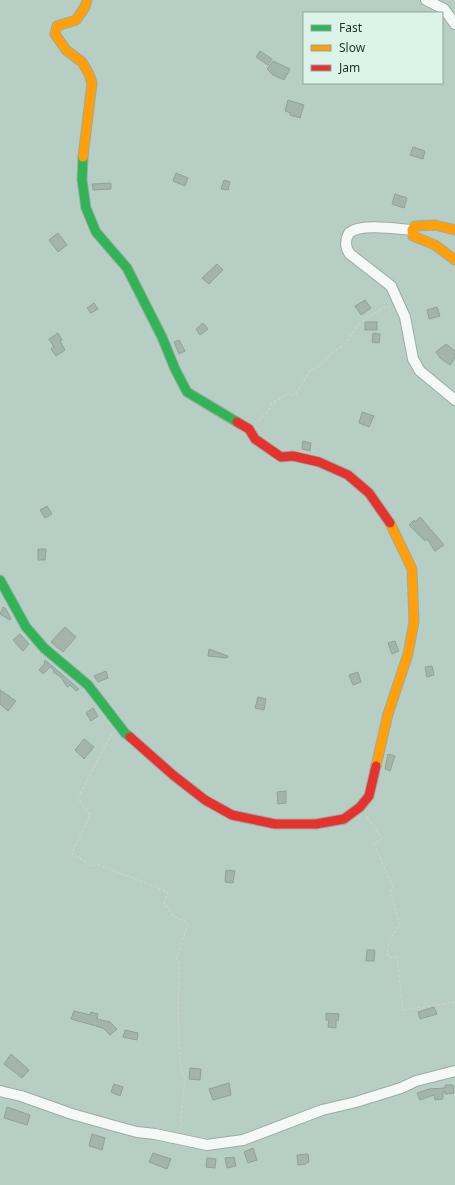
<svg xmlns="http://www.w3.org/2000/svg" width="455" height="1185" viewBox="0 0 455 1185" font-family="'Noto Sans',sans-serif">
<style>
.building{fill:#a3b4aa;stroke:#91a298}
.lines{fill:none;stroke-linecap:round;stroke-linejoin:round}
.street-casing{stroke:#99aca5;stroke-width:12}
.fast-casing{stroke:#99aca5;stroke-width:11}
.slow-casing{stroke:#99aca5;stroke-width:11}
.jam-casing{stroke:#99aca5;stroke-width:11}
.path{stroke:#cad1ce;stroke-width:1.5;stroke-dasharray:3 2;stroke-linecap:butt}
.street{stroke:#f4f8f6;stroke-width:10}
.fast{stroke:#30b455;stroke-width:9}
.slow{stroke:#ff9f0a;stroke-width:9}
.jam{stroke:#e5322d;stroke-width:9}
</style>
<rect width="100%" height="100%" fill="#b6cec4"/>
<g class="building">
<path d="M260 51 272 59 268 65 256 57Z"/>
<path d="M273 61 290 69 284 80 273 75 267 69Z"/>
<path d="M288 100 304 105 300 118 290 115 291 113 285 111Z"/>
<path d="M413 147 425 151 423 159 410 155Z"/>
<path d="M176 173 188 178 185 186 173 181Z"/>
<path d="M224 180 230 182 228 190 221 189Z"/>
<path d="M111 183V189L93 190 92 184Z"/>
<path d="M395 194 407 198 404 208 392 204Z"/>
<path d="M58 233 67 245 58 252 49 240Z"/>
<path d="M217 264 223 270 209 284 202 278Z"/>
<path d="M365 300 371 308 361 315 355 306Z"/>
<path d="M94 303 98 309 91 313 87 308Z"/>
<path d="M437 307 440 316 429 319 427 310Z"/>
<rect x="365" y="322" width="12" height="8"/>
<path d="M203 323 208 329 200 335 196 329Z"/>
<path d="M58 333 62 340 60 341 65 350 56 356 51 349 54 347 49 339Z"/>
<path d="M373 333 380 334 379 343 372 342Z"/>
<path d="M179 340 185 351 179 354 174 342Z"/>
<path d="M446 344 455 351V358L450 365 440 358 436 352Z"/>
<path d="M362 412 374 416 369 427 359 423Z"/>
<path d="M303 441 311 443 310 451 302 449Z"/>
<path d="M47 506 52 514 45 518 40 510Z"/>
<path d="M420 517 444 545 435 551 427 539 425 541 409 525 414 520 415 522Z"/>
<path d="M38 549H46L45 560H38Z"/>
<path d="M3 607 6 609 11 619 10 620 0 614Z"/>
<path d="M65 627 76 637 63 652 51 642Z"/>
<path d="M20 634 29 644 23 651 13 640Z"/>
<path d="M395 641 399 651 392 654 388 643Z"/>
<path d="M209 649 228 656 227 658 208 656Z"/>
<path d="M45 660 79 689 76 691 70 685 67 687 61 677 53 672 54 670 50 667 43 674 39 670 45 663 44 662Z"/>
<path d="M432 666 434 675 427 677 425 667Z"/>
<path d="M106 671 108 678 98 682 94 676Z"/>
<path d="M358 672 361 682 353 685 349 675Z"/>
<path d="M0 690 16 701 8 711 0 704Z"/>
<path d="M258 697 266 699 264 710 255 708Z"/>
<path d="M93 708 98 716 91 721 86 713Z"/>
<path d="M84 739 94 747 84 759 75 750Z"/>
<path d="M388 754 395 756 390 771 385 769Z"/>
<path d="M286 791V803L278 804 277 792Z"/>
<path d="M226 870 235 871 233 883 225 882Z"/>
<path d="M367 950H375L374 961H366Z"/>
<path d="M434 1007 437 1014 420 1019 418 1012Z"/>
<path d="M74 1011 90 1015 91 1012 98 1014 97 1019 110 1022 117 1029 110 1035 103 1028 71 1019Z"/>
<path d="M326 1013 339 1014 338 1021 336 1020V1028L328 1027 329 1020H326Z"/>
<path d="M125 1030 138 1033 137 1040 123 1037Z"/>
<path d="M11 1054 29 1070 22 1078 4 1064Z"/>
<path d="M190 1068 201 1069 200 1080 189 1079Z"/>
<path d="M229 1083 231 1095 213 1100 209 1089Z"/>
<path d="M114 1084 123 1087 120 1096 111 1092Z"/>
<path d="M445 1085H453L454 1093 445 1094V1091L443 1092V1099L435 1100 434 1095 420 1100 417 1093 429 1089 445 1088Z"/>
<path d="M7 1107 30 1115 27 1125 4 1118Z"/>
<path d="M92 1134 105 1138 102 1150 89 1146Z"/>
<path d="M253 1148 257 1160 248 1163 244 1152Z"/>
<path d="M153 1153 171 1159 167 1169 149 1162Z"/>
<path d="M308 1154 309 1162 306 1163V1164L298 1165 297 1155Z"/>
<path d="M234 1157 236 1166 227 1168 225 1158Z"/>
<path d="M207 1158 216 1159 215 1168 206 1167Z"/>
</g>
<g class="lines">
<g class="street-casing">
<g id="street">
<path d="M426 0 444 9 455 24"/>
<path d="M412 230C397 229 361 223 349 233 345 240 345 248 350 254L391 286 405 317 413 359 420 371 455 400"/>
<path d="M0 1091 21 1096 72 1114 111 1125 137 1132 155 1134 207 1145 243 1140 322 1110 356 1102 401 1088 416 1081 455 1071"/>
</g>
</g>
<g class="fast-casing">
<g id="fast">
<path d="M83 157 82 180 86 208 96 232 127 268 162 337 175 369 187 392 237 422"/>
<path d="M0 580 26 627 44 648 88 685 125 733 130 737"/>
</g>
</g>
<g class="slow-casing">
<g id="slow">
<path d="M83 157 92 83 89 74 82 62 66 50 55 34 57 26 76 20 85 7 87 0"/>
<path d="M455 230 435 225 415 226 412 230 413 236 435 245 455 260"/>
<path d="M376 766 388 714 408 654 414 622 412 569 390 523"/>
</g>
</g>
<g class="jam-casing">
<g id="jam">
<path d="M237 422 249 429 255 439 281 457 293 456 319 462 348 475 369 493 390 523"/>
<path d="M130 737 173 775 205 800 232 815 275 824H316L344 819 360 807 369 796 376 766"/>
</g>
</g>
<g class="path">
<path d="M258 421 269 410 271 404 287 394 295 395 310 371 324 362 329 355 344 345 360 323 383 308 390 307"/>
<path d="M110 734 111 735 78 798 90 815 72 853 91 866 99 865 168 892 164 903 173 916 188 923 177 957 179 968 178 1008 180 1064 185 1079 180 1130"/>
<path d="M367 817 382 838 374 844 393 887 390 893 400 924C394 933 385 945 388 957H397L403 1010 455 1002"/>
</g>
<use href="#street" class="street"/>
<use href="#fast" class="fast"/>
<use href="#slow" class="slow"/>
<use href="#jam" class="jam"/>
</g>
<rect x="303" y="12" width="140" height="72" fill="#dcf3ea" stroke="#90a59d"/>
<rect x="311" y="25" width="20" height="6" fill="#30b455" stroke="#90a59d"/>
<text x="339" y="32" font-size="12" fill="#1e3029">Fast</text>
<rect x="311" y="45" width="20" height="6" fill="#ff9f0a" stroke="#90a59d"/>
<text x="339" y="52" font-size="12" fill="#1e3029">Slow</text>
<rect x="311" y="65" width="20" height="6" fill="#e5322d" stroke="#90a59d"/>
<text x="339" y="72" font-size="12" fill="#1e3029">Jam</text>
</svg>
